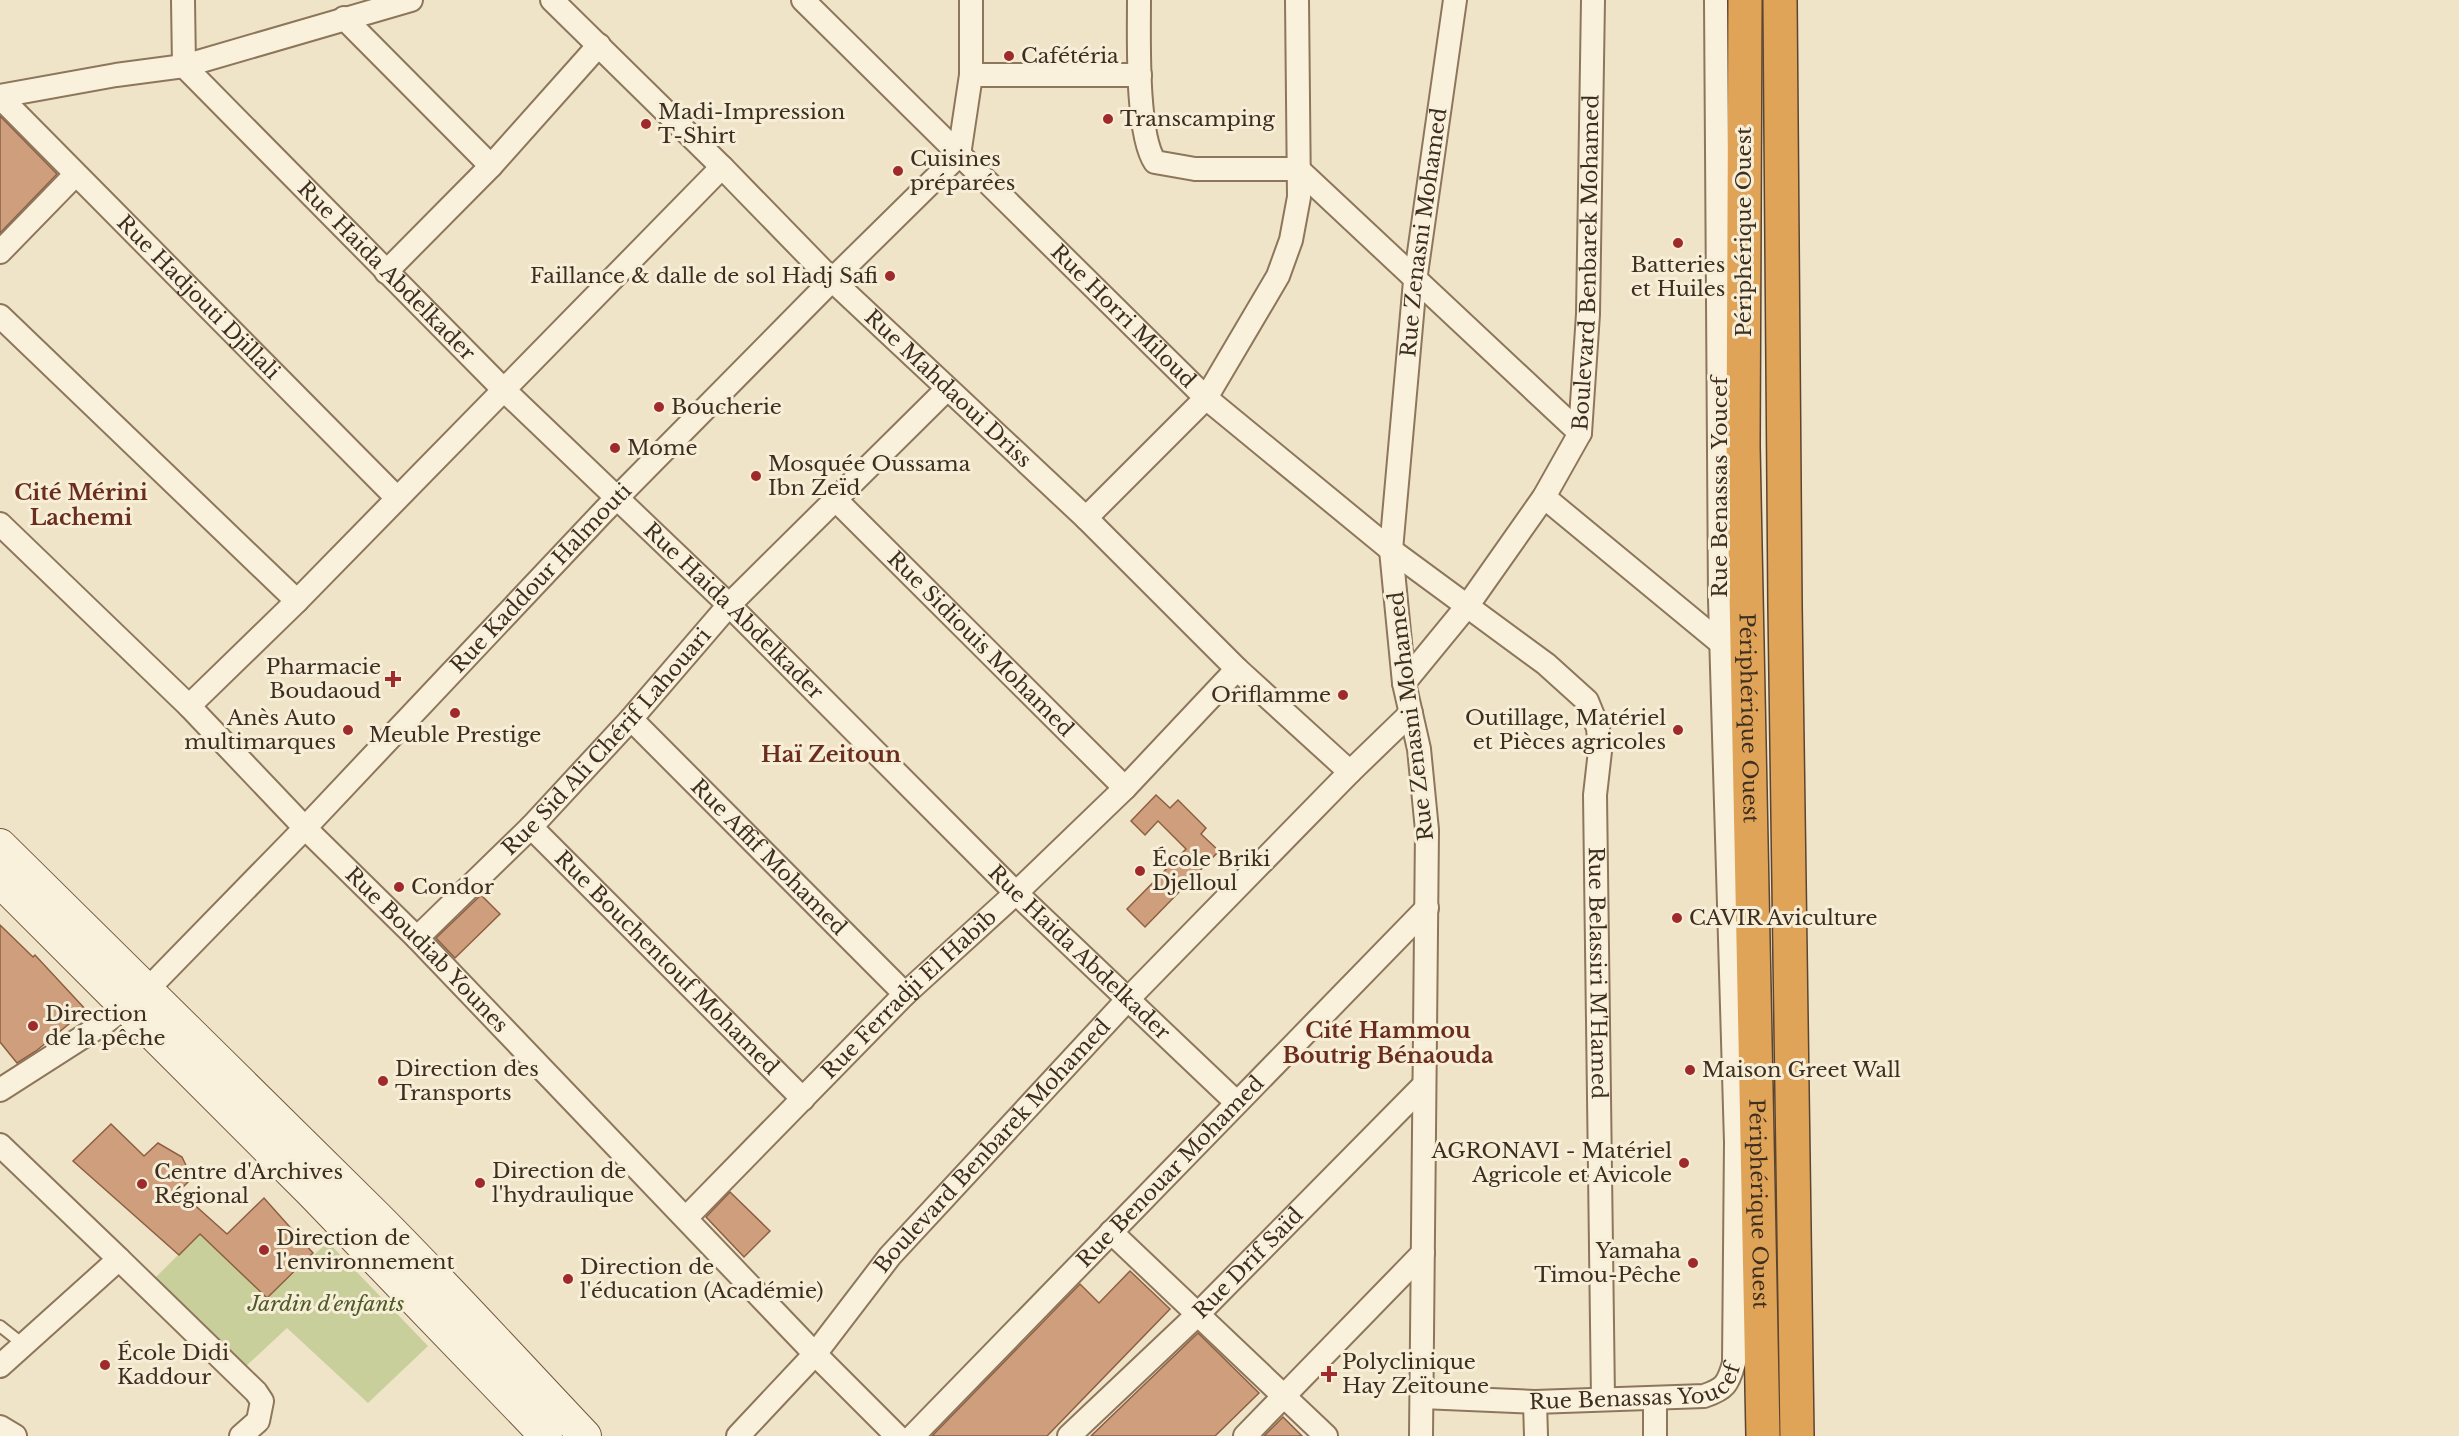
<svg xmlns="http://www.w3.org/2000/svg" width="2459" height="1436" viewBox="0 0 2459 1436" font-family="'Libre Baskerville',serif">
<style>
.green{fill:#c9cf9b}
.building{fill:#cf9f7d;stroke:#8d5f41;stroke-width:1.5}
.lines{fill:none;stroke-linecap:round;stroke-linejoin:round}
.lane-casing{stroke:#8d765c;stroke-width:14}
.street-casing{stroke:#8d765c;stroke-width:26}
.secondary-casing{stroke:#6f573f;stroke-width:34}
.highway-casing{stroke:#5b4430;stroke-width:36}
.lane{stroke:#faf1dc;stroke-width:10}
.street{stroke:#faf1dc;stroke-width:22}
.secondary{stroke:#faf1dc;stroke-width:32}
.highway{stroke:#e0a458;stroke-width:33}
.poi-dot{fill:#9e2a2b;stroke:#f7eed8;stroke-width:2}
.labels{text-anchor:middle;stroke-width:6;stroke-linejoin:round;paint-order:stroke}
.poi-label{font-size:21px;fill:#3d2e20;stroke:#f7eed8;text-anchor:start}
.street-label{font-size:21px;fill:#3d2e20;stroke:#f7eed8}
.park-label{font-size:21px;font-style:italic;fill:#4d5a26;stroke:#f7eed8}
.neighbourhood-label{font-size:22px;font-weight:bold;fill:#6b2e1e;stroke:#f7eed8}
</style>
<rect width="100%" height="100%" fill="#f0e4c8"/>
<path class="green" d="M200 1233 267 1298 328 1242 428 1346 368 1403 287 1328 244 1368 154 1279Z"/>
<g class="building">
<path d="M0 116 57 174 0 233Z"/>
<path d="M1156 795 1170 808 1178 800 1206 828 1201 834 1219 851 1145 927 1127 909 1186 849 1158 821 1145 835 1131 821Z"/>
<path d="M481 895 500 914 455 958 436 938Z"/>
<path d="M0 925 33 957 35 955 86 1010 36 1051 17 1063 0 1042Z"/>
<path d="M111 1124 144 1156 158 1143 182 1157 192 1178 179 1191 227 1234 264 1198 313 1253 267 1298 200 1234 179 1255 73 1161Z"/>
<path d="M730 1192 770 1231 744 1257 706 1217Z"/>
<path d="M1130 1271 1170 1309 1047 1436H932L1080 1284 1099 1303Z"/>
<path d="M1198 1333 1259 1393 1215 1436H1091Z"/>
<path d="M1283 1417 1302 1436H1264Z"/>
</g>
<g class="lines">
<g class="lane-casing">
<path id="lane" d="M0 1326 24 1345"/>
</g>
<g class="street-casing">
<g id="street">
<path id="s1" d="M183 0 184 66 504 390 729 605 1016 893 1236 1102"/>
<path id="s2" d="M552 0 722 167 832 280 1086 518 1237 669 1350 772"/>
<path id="s3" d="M803 0 1206 398 1391 550 1546 664 1587 701 1598 728 1600 751 1595 795 1603 1399"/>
<path d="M1139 0C1139 37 1136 134 1155 162L1195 169H1298L1580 433"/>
<path d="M344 18 491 166"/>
<path d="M971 75H1140"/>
<path d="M0 96 116 75 184 66 411 0"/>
<path id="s4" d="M0 97 396 497"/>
<path d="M0 252 75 175"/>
<path d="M386 272 491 166 599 45"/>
<path d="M0 316 297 601"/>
<path d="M1544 497 1722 644"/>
<path id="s5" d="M836 500 1125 788"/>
<path d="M1086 518 1206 398 1278 276 1291 240 1299 197 1297 0"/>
<path id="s6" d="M0 524 189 706 305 828 417 938 815 1354 897 1436"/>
<path id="s7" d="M1404 683 1468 605 1544 497 1580 433 1588 314 1593 0"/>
<path d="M189 706 297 601 722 167"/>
<path id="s8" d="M631 719 905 994"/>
<path id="s9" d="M531 827 803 1099"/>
<path id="s10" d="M417 938 531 827 631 719 729 605 947 389"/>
<path id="s11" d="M0 1090 103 1024 146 991 305 828 604 511 832 280 959 155 971 75V0"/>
<path d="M0 1145 119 1259 0 1366"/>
<path id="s12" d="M686 1218 905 994 1016 893 1125 788 1237 669"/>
<path d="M1111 1232 1326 1436"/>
<path d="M119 1259 256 1392 262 1401 258 1421 241 1436"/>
<path id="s13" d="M1422 1397 1535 1402 1704 1396C1725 1389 1728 1384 1734 1363L1736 1142 1720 600 1716 0"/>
<path d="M1655 1399V1436"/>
<path d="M1535 1402 1536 1436"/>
<path d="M0 1427 15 1436"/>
<path id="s14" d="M738 1436 815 1354 890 1256 1129 998 1350 772 1411 713"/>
<path id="s15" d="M913 1436 1427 908"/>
<path id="s16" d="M1069 1436 1197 1315 1423 1086"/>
<path d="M1245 1436 1423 1253"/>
<path id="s17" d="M1421 1436 1427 830 1419 749 1404 683 1391 550 1415 281 1455 0"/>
</g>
</g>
<g class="secondary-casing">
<g id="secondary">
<path d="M0 845C124 969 251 1091 375 1215 447 1287 515 1362 585 1436"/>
<path d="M0 881 312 1193 546 1436"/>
</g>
</g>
<g class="highway-casing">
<g id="highway">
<path id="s18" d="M1745 0 1743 446 1763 1436"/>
<path d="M1780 0 1785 605 1797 1436"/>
</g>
</g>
<use href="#lane" class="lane"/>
<use href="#street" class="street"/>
<use href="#secondary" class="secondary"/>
<use href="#highway" class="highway"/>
</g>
<g class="poi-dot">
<circle cx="1009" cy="56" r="6"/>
<circle cx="1108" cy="119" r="6"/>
<circle cx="646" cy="124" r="6"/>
<circle cx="898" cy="171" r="6"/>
<circle cx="1678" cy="243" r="6"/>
<circle cx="890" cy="276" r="6"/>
<circle cx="659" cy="407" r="6"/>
<circle cx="615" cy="448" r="6"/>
<circle cx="756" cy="476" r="6"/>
<path d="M390 670h6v6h6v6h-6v6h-6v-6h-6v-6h6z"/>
<circle cx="1343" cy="695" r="6"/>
<circle cx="455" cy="713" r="6"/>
<circle cx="348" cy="730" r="6"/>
<circle cx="1678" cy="730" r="6"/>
<circle cx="1140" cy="871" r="6"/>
<circle cx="399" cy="887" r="6"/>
<circle cx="1677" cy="918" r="6"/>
<circle cx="33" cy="1026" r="6"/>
<circle cx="1690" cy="1070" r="6"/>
<circle cx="383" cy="1081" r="6"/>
<circle cx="1684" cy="1163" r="6"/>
<circle cx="480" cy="1183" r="6"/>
<circle cx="142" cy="1184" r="6"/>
<circle cx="264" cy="1250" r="6"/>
<circle cx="1693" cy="1263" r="6"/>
<circle cx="568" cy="1279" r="6"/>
<circle cx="105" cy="1365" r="6"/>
<path d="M1326 1365h6v6h6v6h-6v6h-6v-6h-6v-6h6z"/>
</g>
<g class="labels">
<g class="poi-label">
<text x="1021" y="63">Cafétéria</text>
<text x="658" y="119">Madi-Impression<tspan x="658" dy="24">T-Shirt</tspan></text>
<text x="1120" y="126">Transcamping</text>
<text x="910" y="166">Cuisines<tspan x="910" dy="24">préparées</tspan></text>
<text x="1678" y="272" text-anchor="middle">Batteries<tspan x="1678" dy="24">et Huiles</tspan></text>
<text x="878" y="283" text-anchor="end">Faillance &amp; dalle de sol Hadj Safi</text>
<text x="671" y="414">Boucherie</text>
<text x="627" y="455">Mome</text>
<text x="768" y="471">Mosquée Oussama<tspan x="768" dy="24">Ibn Zeïd</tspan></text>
<text x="381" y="674" text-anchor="end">Pharmacie<tspan x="381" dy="24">Boudaoud</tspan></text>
<text x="1331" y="702" text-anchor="end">Oriflamme</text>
<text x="336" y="725" text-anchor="end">Anès Auto<tspan x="336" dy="24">multimarques</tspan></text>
<text x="1666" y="725" text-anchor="end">Outillage, Matériel<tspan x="1666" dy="24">et Pièces agricoles</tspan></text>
<text x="455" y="742" text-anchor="middle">Meuble Prestige</text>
<text x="1152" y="866">École Briki<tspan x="1152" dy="24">Djelloul</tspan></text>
<text x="411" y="894">Condor</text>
<text x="1689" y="925">CAVIR Aviculture</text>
<text x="45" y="1021">Direction<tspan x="45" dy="24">de la pêche</tspan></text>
<text x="395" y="1076">Direction des<tspan x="395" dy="24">Transports</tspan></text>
<text x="1702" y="1077">Maison Greet Wall</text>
<text x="1672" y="1158" text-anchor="end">AGRONAVI - Matériel<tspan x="1672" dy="24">Agricole et Avicole</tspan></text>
<text x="492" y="1178">Direction de<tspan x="492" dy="24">l'hydraulique</tspan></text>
<text x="154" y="1179">Centre d'Archives<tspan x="154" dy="24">Régional</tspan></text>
<text x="276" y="1245">Direction de<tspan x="276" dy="24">l'environnement</tspan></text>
<text x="1681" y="1258" text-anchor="end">Yamaha<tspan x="1681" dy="24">Timou-Pêche</tspan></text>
<text x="580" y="1274">Direction de<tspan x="580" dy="24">l'éducation (Académie)</tspan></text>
<text x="117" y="1360">École Didi<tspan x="117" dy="24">Kaddour</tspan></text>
<text x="1342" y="1369">Polyclinique<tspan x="1342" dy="24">Hay Zeïtoune</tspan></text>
</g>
<g class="street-label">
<text transform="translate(1744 232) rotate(-90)" y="7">Périphérique Ouest</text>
<text dy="7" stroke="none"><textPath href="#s17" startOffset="1208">Rue Zenasni Mohamed</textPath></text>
<text dy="7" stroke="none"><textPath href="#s7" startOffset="477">Boulevard Benbarek Mohamed</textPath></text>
<text dy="7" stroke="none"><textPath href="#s1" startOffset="354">Rue Haida Abdelkader</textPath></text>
<text dy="7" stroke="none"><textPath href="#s4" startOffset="282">Rue Hadjouti Djillali</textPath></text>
<text dy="7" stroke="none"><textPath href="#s3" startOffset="450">Rue Horri Miloud</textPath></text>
<text dy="7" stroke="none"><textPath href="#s2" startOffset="555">Rue Mahdaoui Driss</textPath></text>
<text transform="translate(1720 487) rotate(-90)" y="7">Rue Benassas Youcef</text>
<text dy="7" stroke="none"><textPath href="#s11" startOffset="748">Rue Kaddour Halmouti</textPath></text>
<text dy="7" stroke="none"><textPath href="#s1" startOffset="840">Rue Haida Abdelkader</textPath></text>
<text dy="7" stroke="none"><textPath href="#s5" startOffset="204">Rue Sidiouis Mohamed</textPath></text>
<text transform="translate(1411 716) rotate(-97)" y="7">Rue Zenasni Mohamed</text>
<text dy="7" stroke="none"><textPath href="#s18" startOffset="718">Périphérique Ouest</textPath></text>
<text dy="7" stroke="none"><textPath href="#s10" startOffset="273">Rue Sid Ali Chérif Lahouari</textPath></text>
<text dy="7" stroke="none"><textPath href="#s8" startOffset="195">Rue Affif Mohamed</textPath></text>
<text dy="7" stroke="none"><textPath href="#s6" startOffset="603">Rue Boudiab Younes</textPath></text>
<text dy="7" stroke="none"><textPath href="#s1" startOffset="1326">Rue Haida Abdelkader</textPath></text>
<text dy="7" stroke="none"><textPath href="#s9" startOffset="192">Rue Bouchentouf Mohamed</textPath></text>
<text dy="7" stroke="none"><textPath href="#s3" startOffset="1328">Rue Belassiri M'Hamed</textPath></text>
<text dy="7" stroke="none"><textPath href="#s12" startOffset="316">Rue Ferradji El Habib</textPath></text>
<text dy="7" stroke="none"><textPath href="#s14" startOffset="386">Boulevard Benbarek Mohamed</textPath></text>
<text dy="7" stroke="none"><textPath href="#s15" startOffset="369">Rue Benouar Mohamed</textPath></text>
<text dy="7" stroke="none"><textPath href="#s18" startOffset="1204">Périphérique Ouest</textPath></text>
<text dy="7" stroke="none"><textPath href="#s16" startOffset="249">Rue Drif Saïd</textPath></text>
<text dy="7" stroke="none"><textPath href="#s13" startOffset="218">Rue Benassas Youcef</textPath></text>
</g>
<g class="park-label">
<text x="326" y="1311">Jardin d'enfants</text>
</g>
<g class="neighbourhood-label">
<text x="81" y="500">Cité Mérini<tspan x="81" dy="25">Lachemi</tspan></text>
<text x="831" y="762">Haï Zeitoun</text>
<text x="1388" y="1038">Cité Hammou<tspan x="1388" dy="25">Boutrig Bénaouda</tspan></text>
</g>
</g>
</svg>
